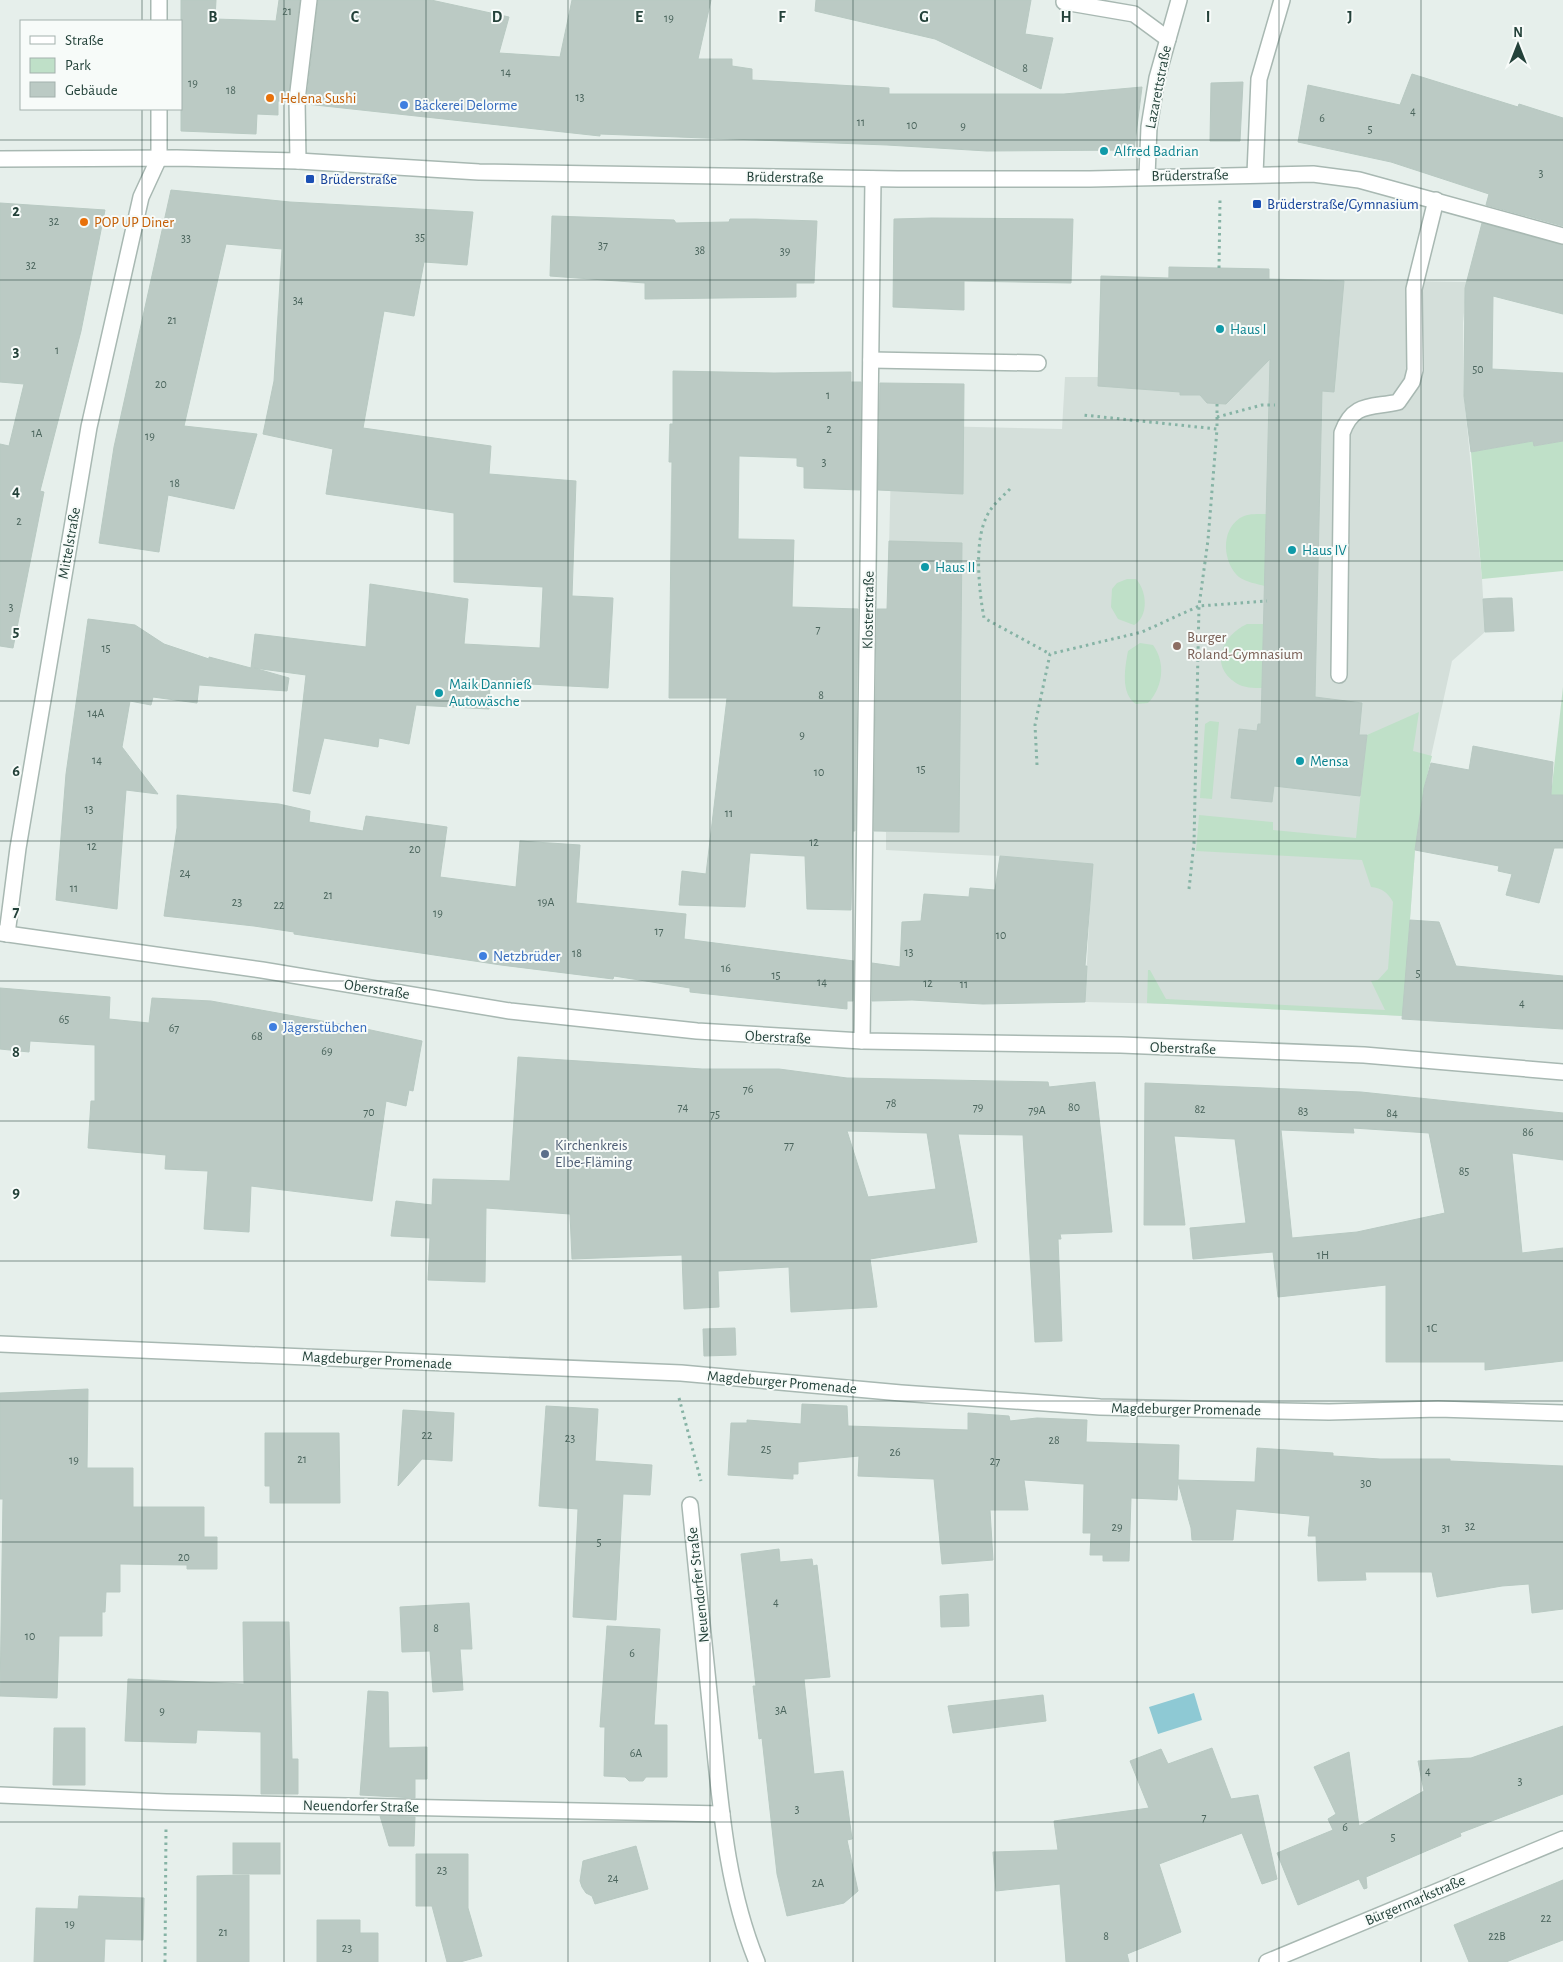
<svg xmlns="http://www.w3.org/2000/svg" width="1563" height="1962" viewBox="0 0 1563 1962" font-family="'Alegreya Sans',sans-serif">
<style>
.built{fill:#d4dfda}
.green{fill:#bfe0c8}
.water{fill:#8ec9d4}
.building{fill:#bbcac4;stroke:#b8c9c2;fill-rule:evenodd}
.lines{fill:none;stroke-linecap:round;stroke-linejoin:round}
.minor-casing{stroke:#a8b8b2;stroke-width:18}
.path{stroke:#86b3a5;stroke-width:3;stroke-dasharray:2.5 4;stroke-linecap:butt}
.minor{stroke:#fff;stroke-width:15}
.grid{fill:none;stroke:#24423a;stroke-width:1;stroke-opacity:0.55}
.food-dot{fill:#e8710a;stroke:#f7fbf9;stroke-width:2}
.shop-dot{fill:#3f7fe0;stroke:#f7fbf9;stroke-width:2}
.culture-dot{fill:#0f9aa8;stroke:#f7fbf9;stroke-width:2}
.transit-dot{fill:#1a4fb4;stroke:#f7fbf9;stroke-width:2}
.education-dot{fill:#8d6e63;stroke:#f7fbf9;stroke-width:2}
.service-dot{fill:#5c6f8a;stroke:#f7fbf9;stroke-width:2}
.labels{text-anchor:middle;stroke-width:4;stroke-linejoin:round;paint-order:stroke}
.number-label{font-size:12px;fill:#4a645c}
.street-label{font-size:15px;fill:#24423a;stroke:#f7fbf9}
.food-label{font-size:15px;fill:#c56008;stroke:#f7fbf9;text-anchor:start}
.shop-label{font-size:15px;fill:#366cbe;stroke:#f7fbf9;text-anchor:start}
.culture-label{font-size:15px;fill:#0d838f;stroke:#f7fbf9;text-anchor:start}
.transit-label{font-size:15px;fill:#164399;stroke:#f7fbf9;text-anchor:start}
.education-label{font-size:15px;fill:#785e54;stroke:#f7fbf9;text-anchor:start}
.service-label{font-size:15px;fill:#4e5e75;stroke:#f7fbf9;text-anchor:start}
.grid-label{font-size:16px;text-anchor:middle;font-weight:bold;fill:#24423a;stroke:#f7fbf9;stroke-width:4;stroke-linejoin:round;paint-order:stroke}
</style>
<rect width="100%" height="100%" fill="#e6efeb"/>
<path class="built" d="M1169 267 1269 269V279L1467 282 1463 323 1464 396 1482 579 1485 632 1452 661 1424 788 1415 850 1403 1016 1218 1005 1085 1002 1092 864 1000 856 886 850V832L882 831 892 425 1062 429 1065 377H1098L1101 276 1168 278Z"/>
<g class="green">
<path d="M1533 441 1535 446 1563 441V571L1482 579 1471 452Z"/>
<path d="M1267 514 1265 586C1257 584 1246 582 1239 577 1223 563 1220 531 1240 518 1247 513 1258 514 1267 514Z"/>
<path d="M1127 579H1136C1147 591 1149 616 1134 625L1118 619 1111 607 1112 589 1117 583Z"/>
<path d="M1247 624H1263V688C1253 688 1244 688 1236 683 1208 665 1223 635 1247 624Z"/>
<path d="M1140 643 1153 645C1166 663 1163 687 1148 703L1136 704C1120 694 1125 667 1128 651Z"/>
<path d="M1563 687V795H1551Z"/>
<path d="M1419 712 1413 751 1432 756 1424 788 1415 850 1403 1016 1147 1003 1148 970H1150L1166 999 1385 1010 1371 981 1378 980 1388 969 1393 902C1388 893 1382 888 1371 887L1362 860 1196 851 1199 815 1273 822V830L1356 838 1367 735Z"/>
<path d="M1210 721 1219 722 1212 799 1200 798 1205 724Z"/>
</g>
<path class="water" d="M1194 1693 1202 1720 1158 1734 1149 1707Z"/>
<g class="building">
<path d="M181 0H216L215 19 276 21 279 0H300L288 102 278 101V115L257 114 256 134 181 131Z"/>
<path d="M318 0H431L509 17 499 53 560 57 572 0H711L698 59H732V66L752 69V80L889 88V94H1064L1142 87 1134 150 987 151 887 145 600 134V136L306 104Z"/>
<path d="M816 0H1031L1025 34 1053 38 1041 89 935 39 815 11Z"/>
<path d="M1412 74 1518 107 1519 104 1563 118V226L1486 205 1489 194 1391 162 1298 142 1308 85 1400 105Z"/>
<path d="M1243 82 1240 141H1210L1211 83Z"/>
<path d="M171 190 290 202 473 212 467 265 424 262 414 316 384 311 363 428 491 446 489 474 576 481 572 596 613 598 608 688 490 682 489 709 416 705 409 744 379 738 378 747 324 738 310 794 293 791 306 675 254 668 289 678 287 691 199 685 197 703 153 697 151 705 130 701 122 747 158 794 126 790 117 909 56 900 66 774 88 619 135 625 164 644 209 659V657L251 668 255 634 366 647 370 584 468 599 464 644 540 648 543 587 454 582V513L326 494 333 449 263 434 274 381 282 249 226 244 184 426 257 434 234 509 168 495 159 552 99 543 114 447Z"/>
<path d="M0 203 105 210 81 331 40 491 44 492 13 648 0 646V444L9 446 24 384 0 382Z"/>
<path d="M552 216 674 220 676 223 729 222 730 219H755L817 221 814 283H796V297L645 299V283L550 276Z"/>
<path d="M932 218 1073 219 1071 283 964 281V310L893 307 894 219Z"/>
<path d="M1482 223 1563 245V314L1493 296 1492 369 1563 373V441L1534 446 1533 441 1471 452 1464 396 1465 288Z"/>
<path d="M1169 267 1269 269V279L1344 281 1334 392 1322 391 1315 697 1362 703 1359 735H1367L1360 796 1274 786 1272 802 1231 798 1239 729 1257 731 1258 724H1261L1270 359 1226 404 1207 403 1200 395H1180V392L1098 386 1101 276 1169 278Z"/>
<path d="M673 371 774 373 851 372V382H861L860 490 804 488V467L797 466V458L739 456 738 539 794 540 792 607 858 609 855 831H853L851 910 807 909 805 856 750 853 745 907 679 905 682 871 706 874 727 698H669L672 462H669L670 424H673Z"/>
<path d="M880 383 964 384 963 494 878 490Z"/>
<path d="M889 541 962 543 959 832 874 831 877 609H887Z"/>
<path d="M1499 598H1512L1514 631 1485 632 1483 599Z"/>
<path d="M1473 746 1553 762 1551 795H1563V848H1554L1539 903 1506 895 1512 874 1498 871 1499 866 1415 850 1424 788 1431 763 1469 770Z"/>
<path d="M177 795 279 804 310 811 309 822 363 831 366 816 447 827 440 877 516 887 520 841 580 845 576 903 686 914 684 939 854 961 853 1001H847V1009L690 992V988L614 976 613 979 501 965 294 934V932L254 926 164 916 177 828Z"/>
<path d="M1000 856 1093 864 1085 966H1087L1085 1002 983 1004 912 1000 872 1001V963L900 967 902 922 921 921 924 894 969 897 970 888 995 890Z"/>
<path d="M1410 920 1439 922 1456 966 1563 976V1029L1402 1019Z"/>
<path d="M0 988 110 997 109 1019 149 1023 152 998 211 1001 366 1029 422 1041 413 1091 409 1090 406 1106 386 1101 372 1201 251 1186 249 1232 204 1229 208 1171 165 1169 166 1155 88 1148 91 1101H95V1045L30 1041 29 1052 0 1049Z"/>
<path d="M518 1057 702 1069H779L847 1078 1048 1082 1049 1087 1095 1082 1112 1232 1060 1234 1061 1239H1058L1062 1341 1035 1342 1023 1135 958 1134 977 1242 870 1259 877 1307 791 1312 789 1267 718 1271 719 1307 684 1309 682 1255 572 1259 570 1214 486 1208 485 1282 428 1280 430 1238 391 1236 396 1201 432 1205 433 1179 510 1181ZM847 1131 927 1133 936 1189 868 1197Z"/>
<path d="M1145 1083 1361 1092 1563 1113V1160L1512 1153 1522 1253 1563 1248V1361L1485 1370V1362H1386V1285L1278 1297 1273 1252 1193 1259 1190 1228 1246 1223 1235 1139 1174 1136 1185 1225H1144ZM1353 1128 1429 1133 1445 1213 1357 1232 1292 1238 1281 1130 1354 1133Z"/>
<path d="M735 1328 736 1355 704 1356 703 1329Z"/>
<path d="M88 1389 87 1468H133V1507H204V1537H217V1569H187V1565L120 1564V1592H106L105 1612H102V1636H59L57 1698 0 1696 3 1499H0V1393Z"/>
<path d="M802 1404 847 1406 848 1426 968 1430V1413L1009 1416 1010 1421 1037 1418 1087 1420 1086 1442 1179 1445 1178 1480 1255 1482 1257 1448 1333 1453V1456L1380 1459H1450V1461L1563 1466V1609L1532 1613 1529 1584 1502 1586 1437 1597 1432 1572H1365L1366 1580 1318 1581 1316 1536H1308L1310 1516 1236 1509 1233 1540H1192L1191 1528 1178 1482 1177 1500 1131 1498 1129 1561H1103V1555H1090L1091 1533H1083L1084 1484 1024 1480 1028 1510H990L993 1560 942 1564 934 1479 858 1476 859 1456 798 1462V1474H793V1479L728 1475 731 1423H747V1420L801 1424Z"/>
<path d="M546 1406 598 1409 595 1461 652 1465 650 1495 623 1494 616 1620 573 1617 578 1509 539 1506Z"/>
<path d="M403 1410 454 1413 452 1461 422 1459 398 1486Z"/>
<path d="M265 1433H339L340 1503H270V1486H265Z"/>
<path d="M779 1549 780 1562 812 1559 813 1566 817 1565 830 1677 804 1679 814 1774 843 1771 852 1839 847 1840 858 1891 844 1903 787 1916 777 1874 762 1738 759 1739 753 1686H756L741 1554Z"/>
<path d="M968 1594 969 1626 941 1627 940 1596Z"/>
<path d="M469 1603 472 1649H460L463 1690 433 1692 430 1651 402 1652 400 1607Z"/>
<path d="M243 1622H289L292 1759H298V1794H261V1732L197 1730 196 1743 125 1741 128 1679 244 1684Z"/>
<path d="M607 1626 660 1629 654 1725H667V1777H646L643 1781H629L625 1777 604 1776 605 1727H600Z"/>
<path d="M368 1691 388 1692 389 1748 427 1747V1779H415V1798L360 1795Z"/>
<path d="M1043 1695 1046 1721 953 1733 948 1706Z"/>
<path d="M1563 1726V1794L1460 1833 1461 1836 1366 1877 1367 1888 1364 1889 1359 1879 1298 1905 1277 1853 1333 1830 1328 1819 1336 1814 1314 1767 1349 1752 1359 1826 1424 1791 1418 1761 1471 1758Z"/>
<path d="M54 1728H85V1785H53Z"/>
<path d="M1212 1748 1231 1799 1258 1795 1277 1879 1262 1884 1242 1833 1159 1864 1181 1932 1127 1954 1129 1962H1066L1060 1884 996 1891 993 1852 1058 1850 1054 1821 1149 1808 1130 1761 1161 1749 1168 1764Z"/>
<path d="M380 1816 415 1817 414 1846H389Z"/>
<rect x="233" y="1843" width="47" height="31"/>
<path d="M636 1846 648 1889 595 1904 592 1896 586 1893 582 1887 580 1881 583 1861Z"/>
<path d="M416 1854H468V1908L482 1956 460 1962H447L432 1906H416Z"/>
<path d="M249 1875V1962H197V1876Z"/>
<path d="M1563 1880V1940L1506 1962H1469L1454 1925Z"/>
<path d="M79 1896 144 1898 143 1940 105 1939 104 1962H34L36 1908 78 1909Z"/>
<path d="M317 1920H360V1933H378V1962H317Z"/>
</g>
<g class="lines">
<g class="minor-casing">
<g id="minor">
<path d="M159 0V21"/>
<path d="M1064 2 1134 14 1168 39"/>
<path d="M0 159 177 158 298 161 479 172 898 179H1090L1313 174 1359 180 1563 236"/>
<path d="M298 161 297 100 309 0"/>
<path d="M1255 174 1259 79 1282 0"/>
<path d="M1147 176 1149 127 1157 78 1179 0"/>
<path d="M871 360 1038 363"/>
<path d="M1339 675 1342 433C1353 402 1371 408 1398 402L1412 382 1415 370 1414 289 1436 200"/>
<path d="M0 933 262 970 510 1011 697 1031 862 1041 1121 1045 1364 1055 1563 1072"/>
<path d="M7 934 18 848 89 427 141 197 159 158V109"/>
<path d="M862 1041 873 179"/>
<path d="M0 1344 681 1373 901 1393 1100 1407 1329 1412 1438 1409 1563 1413"/>
<path d="M690 1505C698 1581 705 1656 713 1732 721 1810 727 1889 757 1962"/>
<path d="M0 1795 166 1802 722 1814"/>
<path d="M1267 1962 1563 1839"/>
</g>
</g>
<g class="path">
<path d="M1219 268 1220 200"/>
<path d="M1217 404V429"/>
<path d="M1217 417 1262 405H1275"/>
<path d="M1010 489C1001 498 991 506 986 518 974 543 979 591 984 618L1050 654"/>
<path d="M1037 765 1035 725 1050 654 1142 632 1199 606 1208 540 1217 429 1083 415"/>
<path d="M1189 889 1194 843 1199 606 1267 601"/>
<path d="M679 1398 701 1481"/>
<path d="M165 1962 166 1828"/>
</g>
<use href="#minor" class="minor"/>
</g>
<path class="grid" d="M142 0V21M284 0V1962M426 0V1962M568 0V1962M710 0V1962M853 0V1962M995 0V1962M1137 0V1962M1279 0V1962M1421 0V1962M142 109V1962M0 140H1563M0 280H1563M0 420H1563M0 561H1563M0 701H1563M0 841H1563M0 981H1563M0 1121H1563M0 1261H1563M0 1401H1563M0 1542H1563M0 1682H1563M0 1822H1563"/>
<g class="food-dot">
<circle cx="270" cy="98" r="5"/>
<circle cx="84" cy="222" r="5"/>
</g>
<g class="shop-dot">
<circle cx="404" cy="105" r="5"/>
<circle cx="483" cy="956" r="5"/>
<circle cx="273" cy="1027" r="5"/>
</g>
<g class="culture-dot">
<circle cx="1104" cy="151" r="5"/>
<circle cx="1220" cy="329" r="5"/>
<circle cx="1292" cy="550" r="5"/>
<circle cx="925" cy="567" r="5"/>
<circle cx="439" cy="693" r="5"/>
<circle cx="1300" cy="761" r="5"/>
</g>
<g class="transit-dot">
<rect x="305" y="174" width="10" height="10" rx="2.5"/>
<rect x="1252" y="199" width="10" height="10" rx="2.5"/>
</g>
<circle class="education-dot" cx="1177" cy="646" r="5"/>
<circle class="service-dot" cx="545" cy="1154" r="5"/>
<g class="labels">
<g class="number-label">
<text x="287" y="15">21</text>
<text x="669" y="22">19</text>
<text x="1025" y="72">8</text>
<text x="506" y="76">14</text>
<text x="193" y="87">19</text>
<text x="231" y="94">18</text>
<text x="580" y="101">13</text>
<text x="1413" y="115">4</text>
<text x="1322" y="122">6</text>
<text x="861" y="126">11</text>
<text x="912" y="129">10</text>
<text x="963" y="130">9</text>
<text x="1370" y="133">5</text>
<text x="1541" y="177">3</text>
<text x="54" y="225">32</text>
<text x="420" y="241">35</text>
<text x="186" y="242">33</text>
<text x="603" y="249">37</text>
<text x="700" y="254">38</text>
<text x="785" y="255">39</text>
<text x="31" y="269">32</text>
<text x="298" y="304">34</text>
<text x="172" y="324">21</text>
<text x="57" y="354">1</text>
<text x="1478" y="373">50</text>
<text x="161" y="388">20</text>
<text x="828" y="399">1</text>
<text x="829" y="433">2</text>
<text x="37" y="437">1A</text>
<text x="150" y="440">19</text>
<text x="824" y="466">3</text>
<text x="175" y="487">18</text>
<text x="19" y="525">2</text>
<text x="11" y="611">3</text>
<text x="818" y="633">7</text>
<text x="106" y="652">15</text>
<text x="821" y="699">8</text>
<text x="96" y="717">14A</text>
<text x="802" y="739">9</text>
<text x="97" y="764">14</text>
<text x="921" y="773">15</text>
<text x="819" y="776">10</text>
<text x="89" y="813">13</text>
<text x="729" y="817">11</text>
<text x="814" y="846">12</text>
<text x="92" y="850">12</text>
<text x="415" y="853">20</text>
<text x="185" y="877">24</text>
<text x="74" y="892">11</text>
<text x="328" y="899">21</text>
<text x="237" y="906">23</text>
<text x="546" y="906">19A</text>
<text x="279" y="909">22</text>
<text x="438" y="917">19</text>
<text x="659" y="935">17</text>
<text x="1001" y="939">10</text>
<text x="909" y="956">13</text>
<text x="577" y="957">18</text>
<text x="726" y="972">16</text>
<text x="1418" y="977">5</text>
<text x="776" y="979">15</text>
<text x="822" y="986">14</text>
<text x="928" y="987">12</text>
<text x="964" y="988">11</text>
<text x="1522" y="1007">4</text>
<text x="64" y="1023">65</text>
<text x="174" y="1032">67</text>
<text x="257" y="1040">68</text>
<text x="327" y="1055">69</text>
<text x="748" y="1093">76</text>
<text x="891" y="1107">78</text>
<text x="683" y="1111">74</text>
<text x="978" y="1111">79</text>
<text x="1074" y="1111">80</text>
<text x="1200" y="1113">82</text>
<text x="1037" y="1114">79A</text>
<text x="1303" y="1115">83</text>
<text x="369" y="1116">70</text>
<text x="1392" y="1117">84</text>
<text x="715" y="1118">75</text>
<text x="1528" y="1136">86</text>
<text x="789" y="1149">77</text>
<text x="1464" y="1175">85</text>
<text x="1323" y="1259">1H</text>
<text x="1432" y="1332">1C</text>
<text x="427" y="1439">22</text>
<text x="570" y="1442">23</text>
<text x="1054" y="1444">28</text>
<text x="766" y="1453">25</text>
<text x="895" y="1456">26</text>
<text x="302" y="1463">21</text>
<text x="74" y="1464">19</text>
<text x="995" y="1465">27</text>
<text x="1366" y="1487">30</text>
<text x="1470" y="1530">32</text>
<text x="1117" y="1531">29</text>
<text x="1446" y="1532">31</text>
<text x="599" y="1546">5</text>
<text x="184" y="1561">20</text>
<text x="776" y="1606">4</text>
<text x="436" y="1632">8</text>
<text x="30" y="1640">10</text>
<text x="632" y="1657">6</text>
<text x="781" y="1714">3A</text>
<text x="162" y="1715">9</text>
<text x="636" y="1757">6A</text>
<text x="1428" y="1775">4</text>
<text x="1520" y="1785">3</text>
<text x="797" y="1813">3</text>
<text x="1204" y="1821">7</text>
<text x="1345" y="1831">6</text>
<text x="1393" y="1841">5</text>
<text x="442" y="1874">23</text>
<text x="613" y="1882">24</text>
<text x="818" y="1887">2A</text>
<text x="1546" y="1922">22</text>
<text x="70" y="1928">19</text>
<text x="223" y="1936">21</text>
<text x="1106" y="1940">8</text>
<text x="1497" y="1940">22B</text>
<text x="347" y="1952">23</text>
</g>
<g class="street-label">
<text transform="translate(1158 87) rotate(-79)" y="5">Lazarettstraße</text>
<text transform="translate(1190 175) rotate(-1)" y="5">Brüderstraße</text>
<text transform="translate(785 177) rotate(1)" y="5">Brüderstraße</text>
<text transform="translate(69 543) rotate(-80)" y="5">Mittelstraße</text>
<text transform="translate(868 610) rotate(-89)" y="5">Klosterstraße</text>
<text transform="translate(377 989) rotate(9)" y="5">Oberstraße</text>
<text transform="translate(778 1037) rotate(3)" y="5">Oberstraße</text>
<text transform="translate(1183 1048) rotate(2)" y="5">Oberstraße</text>
<text transform="translate(377 1360) rotate(3)" y="5">Magdeburger Promenade</text>
<text transform="translate(782 1382) rotate(5)" y="5">Magdeburger Promenade</text>
<text transform="translate(1186 1409) rotate(1)" y="5">Magdeburger Promenade</text>
<text transform="translate(698 1585) rotate(-96)" y="5">Neuendorfer Straße</text>
<text transform="translate(361 1806) rotate(1)" y="5">Neuendorfer Straße</text>
<text transform="translate(1415 1900) rotate(-23)" y="5">Bürgermarkstraße</text>
</g>
<g class="food-label">
<text x="280" y="103">Helena Sushi</text>
<text x="94" y="227">POP UP Diner</text>
</g>
<g class="shop-label">
<text x="414" y="110">Bäckerei Delorme</text>
<text x="493" y="961">Netzbrüder</text>
<text x="283" y="1032">Jägerstübchen</text>
</g>
<g class="culture-label">
<text x="1114" y="156">Alfred Badrian</text>
<text x="1230" y="334">Haus I</text>
<text x="1302" y="555">Haus IV</text>
<text x="935" y="572">Haus II</text>
<text x="449" y="689">Maik Dannieß<tspan x="449" dy="17">Autowäsche</tspan></text>
<text x="1310" y="766">Mensa</text>
</g>
<g class="transit-label">
<text x="320" y="184">Brüderstraße</text>
<text x="1267" y="209">Brüderstraße/Gymnasium</text>
</g>
<g class="education-label">
<text x="1187" y="642">Burger<tspan x="1187" dy="17">Roland-Gymnasium</tspan></text>
</g>
<g class="service-label">
<text x="555" y="1150">Kirchenkreis<tspan x="555" dy="17">Elbe-Fläming</tspan></text>
</g>
</g>
<g class="grid-label">
<text x="213" y="22">B</text>
<text x="355" y="22">C</text>
<text x="497" y="22">D</text>
<text x="639" y="22">E</text>
<text x="782" y="22">F</text>
<text x="924" y="22">G</text>
<text x="1066" y="22">H</text>
<text x="1208" y="22">I</text>
<text x="1350" y="22">J</text>
<text x="16" y="216">2</text>
<text x="16" y="356">3</text>
<text x="16" y="496">4</text>
<text x="16" y="636">5</text>
<text x="16" y="776">6</text>
<text x="16" y="917">7</text>
<text x="16" y="1057">8</text>
<text x="16" y="1197">9</text>
</g>
<rect x="20" y="20" width="162" height="90" fill="#f7fbf9" stroke="#a3b1ad"/>
<rect x="30" y="36" width="25" height="8" fill="#ffffff" stroke="#a3b1ad"/>
<text x="65" y="45" font-size="15" fill="#24423a">Straße</text>
<rect x="30" y="58" width="25" height="15" fill="#bfe0c8" stroke="#a3b1ad"/>
<text x="65" y="70" font-size="15" fill="#24423a">Park</text>
<rect x="30" y="82" width="25" height="15" fill="#bbcac4" stroke="#a3b1ad"/>
<text x="65" y="95" font-size="15" fill="#24423a">Gebäude</text>
<g transform="translate(1518 45)" stroke="#f7fbf9" stroke-width="4" paint-order="stroke">
<path d="M0-4L9 19L0 12L-9 19Z" fill="#24423a"/>
<text y="-8" font-size="14" font-weight="bold" text-anchor="middle" fill="#24423a">N</text>
</g>
</svg>
